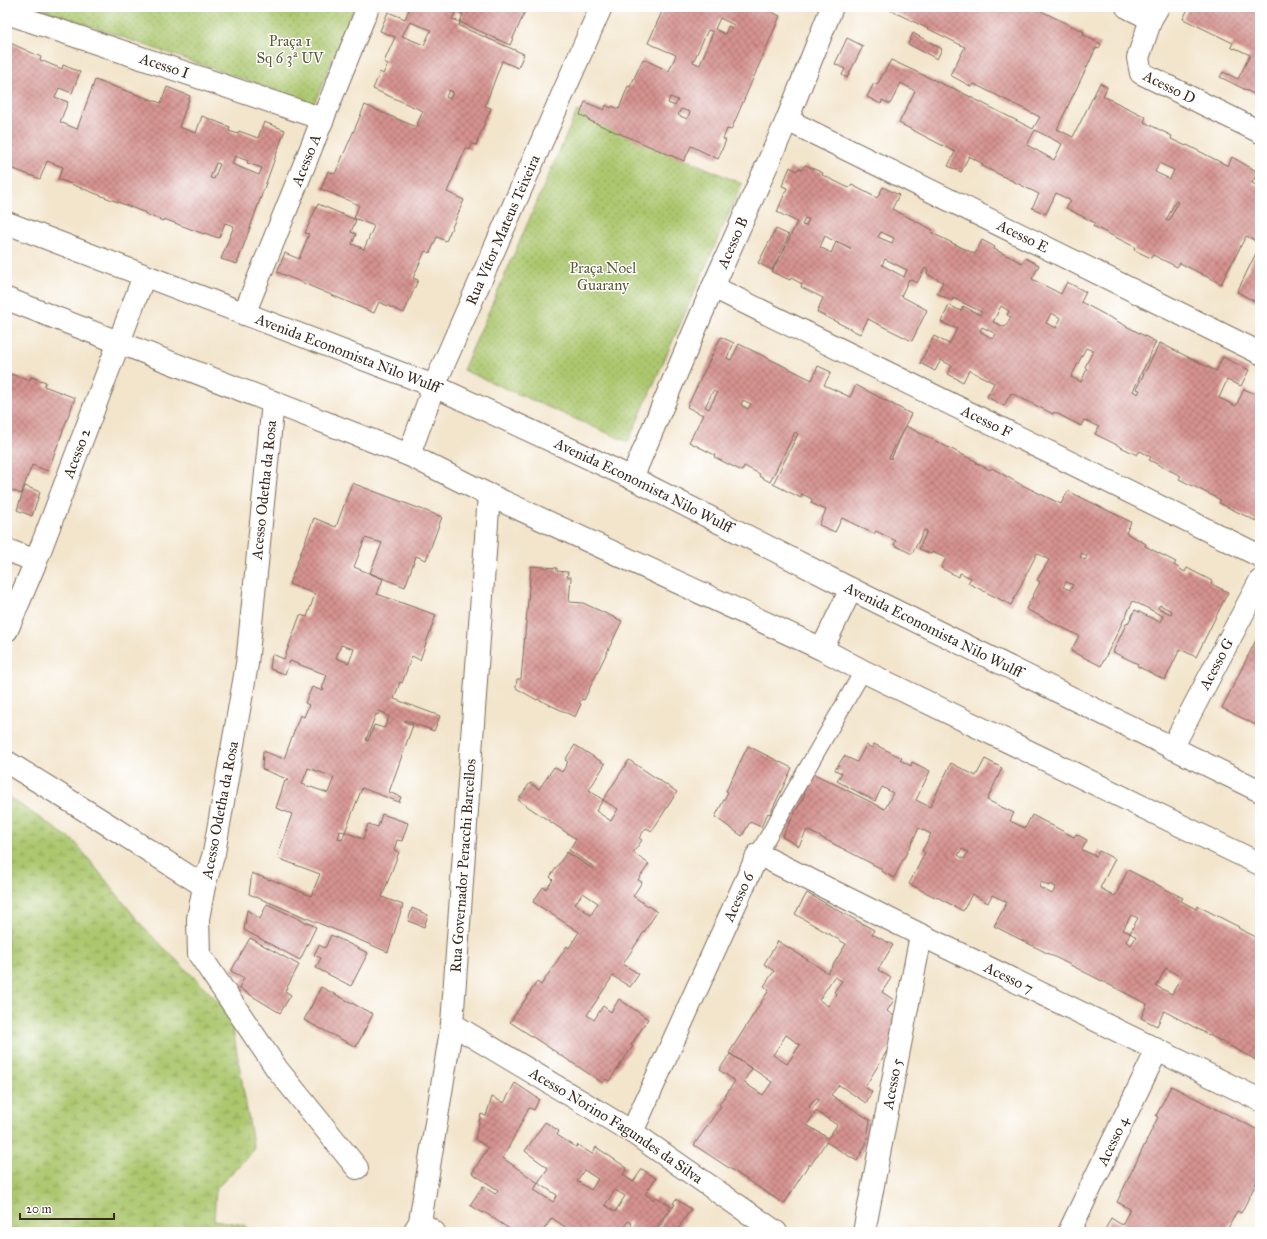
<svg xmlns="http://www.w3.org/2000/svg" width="1267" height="1239" viewBox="0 0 1267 1239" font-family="'IM FELL Great Primer',serif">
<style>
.wetland{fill:url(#wetland-marsh);stroke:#747846}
.park{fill:url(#park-dots);stroke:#747846}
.building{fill:url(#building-cross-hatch);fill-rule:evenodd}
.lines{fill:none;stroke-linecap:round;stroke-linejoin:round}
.service-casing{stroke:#7b6b5b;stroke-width:18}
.minor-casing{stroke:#7b6b5b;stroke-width:24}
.tertiary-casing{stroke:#7b6b5b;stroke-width:24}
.service{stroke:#fff;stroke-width:16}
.minor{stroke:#fff;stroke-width:22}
.tertiary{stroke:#fff;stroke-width:22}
.labels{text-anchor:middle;stroke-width:3;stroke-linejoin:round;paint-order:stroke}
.park-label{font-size:15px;fill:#5d5936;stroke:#fff}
.street-label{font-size:15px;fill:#3b2a1e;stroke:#fff}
</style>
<defs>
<pattern id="wetland-marsh" width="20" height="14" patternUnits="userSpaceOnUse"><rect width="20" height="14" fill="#acc76e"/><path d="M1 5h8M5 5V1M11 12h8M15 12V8" fill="none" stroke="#8da25a"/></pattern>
<pattern id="park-dots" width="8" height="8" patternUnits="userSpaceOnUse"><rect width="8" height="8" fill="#acc76e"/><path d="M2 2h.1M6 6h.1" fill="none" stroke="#8da25a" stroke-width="1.8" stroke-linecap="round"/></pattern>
<pattern id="building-cross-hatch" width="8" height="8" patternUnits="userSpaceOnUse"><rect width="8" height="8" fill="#d59390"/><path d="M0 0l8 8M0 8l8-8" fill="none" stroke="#ae7875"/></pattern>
</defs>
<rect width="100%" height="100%" fill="#fff"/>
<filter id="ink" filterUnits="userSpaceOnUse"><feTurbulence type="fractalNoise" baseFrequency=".025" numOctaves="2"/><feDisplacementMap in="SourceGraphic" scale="8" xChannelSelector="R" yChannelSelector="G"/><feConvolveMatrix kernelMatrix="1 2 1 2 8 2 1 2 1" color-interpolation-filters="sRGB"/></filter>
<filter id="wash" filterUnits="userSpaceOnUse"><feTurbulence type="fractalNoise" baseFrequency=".012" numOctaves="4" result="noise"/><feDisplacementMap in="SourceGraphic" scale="16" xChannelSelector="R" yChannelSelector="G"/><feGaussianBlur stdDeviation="0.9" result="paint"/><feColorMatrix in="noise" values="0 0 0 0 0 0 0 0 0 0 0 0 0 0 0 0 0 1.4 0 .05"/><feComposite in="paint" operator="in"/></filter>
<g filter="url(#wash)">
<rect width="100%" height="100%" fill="#f3e5cc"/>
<path class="wetland" d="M7 796 75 842 144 928 230 1013 254 1150 216 1189 214 1220 244 1225 252 1232H7Z"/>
<g class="park">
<path d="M36 7H355L314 104Z"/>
<path d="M577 111 742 184 628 442 463 370Z"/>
</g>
<g id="blocks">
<g class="building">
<path d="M410 7H527L510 45 460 22 459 26 524 54 518 68 502 61 485 106 491 108 476 145 472 144 470 150 466 148 447 192 464 200 446 241 437 237 430 253 425 251 413 278 418 280 404 313 379 302 374 313 277 272 285 253 299 259 309 234 305 233 318 204 356 220 351 232 356 234 352 244 364 249 374 226 354 218 359 205 321 189 328 171 335 174 365 105 416 127 423 111 373 89 380 72 383 74 388 64 384 62 395 37 380 31 388 12 405 19ZM456 11 463 14 460 22 452 19ZM410 22 431 30 424 45 402 36ZM449 90 453 92 450 99 446 97Z"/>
<path d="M664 7H762L780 16 731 130 727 129 723 139 726 140 718 159 691 146 684 161 588 120V118L580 115 585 102 604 110 606 105 611 108 612 106 619 109 628 86 630 87 643 59 669 71 676 55 648 43ZM720 18 734 25 732 28 728 26 725 34 715 29ZM708 30 713 32 700 65 693 62ZM670 97 678 100 675 106 668 103ZM681 109 690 112 687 119 678 115Z"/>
<path d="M884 7H1033L1084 32 1083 35 1101 44 1099 49 1096 48 1057 129 1073 137 1100 83 1107 87 1103 96 1146 117 1144 122 1172 136 1171 139 1186 146 1187 145 1228 166 1232 157 1258 172 1252 183 1260 187V243L1246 236 1221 284 1180 263 1177 267 1153 255 1151 258 1134 250 1135 247 1093 226 1095 223 1066 208 1071 201 1056 193 1046 214 1032 208 1039 194 982 166 983 164 969 156 961 172 948 166 955 152 899 123 915 91 901 83 890 104 882 100 881 104 867 97 874 83 877 85 891 60 951 88V87L1033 129 1040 117 974 84 972 87 950 75 965 47ZM1035 130 1062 144 1054 160 1027 145ZM1159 163 1174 170 1170 179 1155 172ZM1176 201 1178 202 1169 221 1166 220Z"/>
<path d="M1189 7H1260V97L1220 77 1223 72 1238 79 1250 55 1235 48 1234 49 1231 47 1233 43 1183 19Z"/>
<path d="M913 33 942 49 937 59 908 44Z"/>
<path d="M847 38 863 46 847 78 842 75 845 69 835 64Z"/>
<path d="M8 42 41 57 40 60 62 69 63 65 80 72 72 93 59 88 55 97 68 102 60 122 77 129 95 80 161 103 167 87 190 96 179 127 196 133 202 116 230 127 229 131 238 134 239 131 258 138 264 122 285 130 237 264 221 259 234 226 225 223 219 238 204 233V234L164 219 163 221 145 214 146 213 58 179 63 167 47 161 40 179 11 168 7 180ZM235 156 248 161 247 163 262 168 259 175 232 164ZM216 163 220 164 214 179 210 178Z"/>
<path d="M805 165 823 173 822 175 849 188 852 185 877 198 883 187 899 195 892 209 933 230 932 233 975 254 982 240 995 247 994 249 1022 263 1025 258 1039 265 1032 279 1061 294 1067 282 1086 292 1081 302 1156 342 1133 391 1138 394 1140 390 1136 389 1160 343 1216 371 1223 357 1249 370 1241 386 1227 380 1219 398 1236 406 1244 389 1260 396V523L1219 503 1221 500 1179 479 1181 476 1149 460 1151 457 1140 451 1137 455 1095 434 1099 427 1084 420 1081 426 1054 412 1053 414 1011 393 1004 406 987 397 994 383 969 370 963 382 948 374 952 366 941 360 935 371 920 363 934 336 949 344 957 329 941 322 949 305 961 311 963 306 980 315 982 312 953 298 952 301 937 293 943 282 927 274 928 270 925 268 917 283 909 279 901 296 927 310 912 341 868 319 860 334 817 312 823 298 801 287 802 284 791 278 790 280 772 272 779 258H780L797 222 777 212 787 188 782 186 790 167 797 171 799 168 802 170ZM805 218 809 219 806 226 802 225ZM881 232 894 238 892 243 878 237ZM825 236 836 242V241L851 248 850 249 836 242 831 253 820 247ZM885 259 907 270 904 277 882 265ZM1001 306 1009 311 1007 315 1011 317 1005 327 993 322ZM1051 313 1061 318 1056 328 1046 323ZM982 327 996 334 993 339 980 331ZM1086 348 1093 351 1085 367 1087 369 1081 382 1071 377Z"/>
<path d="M776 229 789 235 772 270 758 263Z"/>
<path d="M1258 249 1260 250V304L1237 292Z"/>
<path d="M721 337 734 343 727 358 731 360 739 344 812 380 818 366 831 372 824 385 850 397 856 385 911 414 889 458 891 459 906 426 977 462 976 463 990 470 992 468 1018 483 1061 504 1068 491 1131 522 1126 533 1146 544 1145 546 1176 562 1174 565 1185 572 1187 568 1212 581 1211 584 1228 592 1196 657 1180 649 1165 680 1137 666 1138 664 1113 652 1127 622 1128 623 1135 610 1160 622 1163 616 1133 601 1101 666 1071 651 1079 636 1026 609 1040 582 1037 580 1049 560 1037 553 1011 605 968 583 971 578 960 573 959 577 941 568 946 558 932 552 931 554 919 549 927 531 924 530 912 554 894 545 896 541 876 531 874 534 842 518 835 532 819 525 826 510 811 503 812 499 802 494 801 498 773 484 798 434 795 432 770 482 759 476 760 474 744 466 742 471 714 457 715 455 689 442 703 415 687 407ZM713 391 717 393 709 409 705 407ZM743 400 751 404 748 409 741 405ZM1082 553 1087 556 1085 560 1080 557ZM1066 582 1073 585 1070 590 1063 587ZM1160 605 1172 611 1171 614 1158 608Z"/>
<path d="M7 373 30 380 31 377 46 382 44 386 75 398 48 471 32 465 21 494 7 488Z"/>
<path d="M352 483 442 517 426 560 416 556 405 587 370 573 382 543 365 538 354 567 383 579 377 594 436 615 420 660 412 656 402 683 400 682 394 699 440 716 434 731 405 720V722L413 725 389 792 401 797 399 802 362 788 345 832 363 839 368 824 378 827 382 814 408 823 402 841 397 840 394 850 399 852 382 897 403 905 388 952 249 894 252 873 270 880V879L311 896 320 874 277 858 292 814 276 808 285 781 289 780 262 769 263 751 284 759 300 715 304 717 309 705 305 703 312 687 323 691 324 689H322L327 675 290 661 285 674 270 669 272 654 284 659 300 615 307 617 315 594 289 584 314 518 336 527ZM341 645 354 649 349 663 336 658ZM379 711 386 714 385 715 389 717 384 728 374 725 368 741 366 740 376 714 378 715ZM308 768 334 777 328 793 302 784ZM340 831 345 832 342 840 338 839Z"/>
<path d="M25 486 40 492 32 516 17 510Z"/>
<path d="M531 566 557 568V571L568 572 567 577H571L569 602 583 603 622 621 584 700 582 699 579 703 581 704 575 717 538 699 537 700 516 688 517 679H521Z"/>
<path d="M1260 632V727L1222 708Z"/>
<path d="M874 744 902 758 900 760 911 766 912 762 930 771 916 800 930 807 951 763 976 776 985 759 1002 768 987 800 1014 813 1010 821 1025 828 1032 815 1074 837 1076 834 1087 840 1082 850 1096 856 1099 851 1115 859 1100 888 1115 896 1128 870 1183 898 1181 901 1196 909 1198 906 1239 927 1238 928 1260 939V1062L1164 1011 1157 1026 1141 1018 1147 1004 994 926 1007 902 992 895 988 903 972 894 963 911 937 897V898L909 884 925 853 922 851 931 834 919 828 894 878 883 872 880 868 807 830 799 846 782 837 805 794 798 790 808 771 885 809 893 793 882 787 875 801 837 781 842 773 835 770 844 756 857 762 866 745 872 748ZM962 849 968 852 964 859 958 855ZM1041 882 1049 886 1050 884 1056 887 1052 894 1039 887ZM1131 915 1138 918 1130 933 1123 930ZM1130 933 1136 937 1131 945 1126 942ZM1166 968 1181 977 1172 994 1156 986Z"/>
<path d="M575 745 605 764 589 790 603 800 629 760 677 792 652 831 646 828 639 838 642 840 633 853 649 864 638 880 642 882 633 896 657 912 623 964 639 974 630 987 613 976 587 1015 594 1020 603 1006 611 1012 619 999 648 1019 631 1045 633 1046 609 1081 606 1079 603 1083 510 1022 537 982 541 985 567 946 569 948 579 932 533 902 543 887 546 889 553 880 550 877 567 852 593 869 594 867 569 850 576 839 518 800 530 783 539 789 554 767 562 772 568 762 565 760ZM603 800 618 809 611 821 596 811ZM583 893 598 903 591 915 575 904Z"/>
<path d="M748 746 792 768 770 814 768 813 761 827 750 822 742 836 715 817 728 792 726 791Z"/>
<path d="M807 893 874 930 872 934 893 945 878 970 891 978 882 992 894 1000 887 1011 897 1018 890 1046 865 1087 872 1092 866 1103 839 1085 831 1095 870 1120 866 1144 857 1161 826 1142 810 1166 809 1164 784 1204 694 1145 721 1106 719 1105 735 1081 719 1070 730 1054 752 1069 743 1082 763 1095 772 1082 729 1053 769 990 764 986 774 971 764 964 778 941 828 973 846 944 795 914ZM834 977 842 981 834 992 836 994 828 1006 819 1000ZM786 1035 800 1045 787 1064 773 1055ZM816 1098 819 1100 812 1109 809 1107ZM816 1111 837 1125 828 1138 807 1125Z"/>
<path d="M267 904 316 927 300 960 244 930 247 910 260 919Z"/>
<path d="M412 908 428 915 424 927 408 921Z"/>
<path d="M331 935 368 953 351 986 316 968 321 958 314 955 319 945 325 948Z"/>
<path d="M250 938 299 965 285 991 291 995 280 1013 239 988 244 978 231 971Z"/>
<path d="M321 987 373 1014 356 1047 304 1020Z"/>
<path d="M515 1083 539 1099 534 1110 529 1108 503 1158 538 1183 534 1190 553 1202 557 1195 538 1183 548 1168 525 1151 545 1122 559 1131 557 1135 576 1147 578 1145 592 1154 596 1147 627 1168 623 1175 633 1182 642 1169 656 1178 645 1194 654 1200 656 1197 671 1206 654 1232H626L632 1224 628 1221 620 1232H562L565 1227 552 1218 542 1232H514L484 1212 483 1213 470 1205 483 1186 495 1194 498 1190 472 1173 488 1148 475 1139 481 1114 486 1116 492 1097 504 1103ZM584 1170 598 1179 591 1190 577 1181ZM615 1190 625 1196 615 1212 605 1205Z"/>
<path d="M1171 1086 1260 1131V1176L1241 1213 1237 1211 1226 1232H1104L1111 1218 1122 1225 1130 1209 1117 1202 1158 1117 1156 1116Z"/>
<path d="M676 1199 691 1209 676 1232H656L675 1204 673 1203Z"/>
</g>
</g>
</g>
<g filter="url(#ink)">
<use href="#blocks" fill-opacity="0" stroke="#7b6b5b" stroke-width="1"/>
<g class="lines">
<g class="service-casing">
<path id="service" d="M758 854 863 671"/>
</g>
<g class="minor-casing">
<g id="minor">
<path d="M1127 7 1151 19"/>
<path id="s1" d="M1158 7 1151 19 1138 58 1141 73 1260 132"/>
<path id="s2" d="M7 13 323 119"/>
<path id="s3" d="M787 120 1260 353"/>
<path id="s4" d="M713 287 1260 556"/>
<path id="s5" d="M244 314 368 7"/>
<path d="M273 402 247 664 214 853 204 886 198 919 199 954 277 1069 357 1168"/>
<path id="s6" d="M409 455 434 386 601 7"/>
<path id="s7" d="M632 478 713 287 787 120 832 7"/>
<path d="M7 550 36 561"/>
<path id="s8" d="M7 630 36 561 144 276"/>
<path id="s9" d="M1172 748 1260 581"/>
<path d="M7 762 104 822 204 886"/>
<path id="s10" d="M452 1024 632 1132 776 1232"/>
<path id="s11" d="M632 1132 758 854 921 935 1260 1100"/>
<path d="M420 1222 434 1232"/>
<path id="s12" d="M864 1232 921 935"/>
<path id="s13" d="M1069 1232 1157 1050"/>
</g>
</g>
<g class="tertiary-casing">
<g id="tertiary">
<path id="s14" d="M7 223 434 386 632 478 851 589 1260 791"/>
<path d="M7 299 409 455 489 495 822 649 863 671 1260 864"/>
<path d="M822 649 851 589"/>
<path id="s15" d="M414 1232 420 1222 452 1024 489 495"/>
</g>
</g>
<use href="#service" class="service"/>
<use href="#minor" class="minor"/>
<use href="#tertiary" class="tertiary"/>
</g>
</g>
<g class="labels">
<g class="park-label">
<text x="290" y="46">Praça 1<tspan x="290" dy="17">Sq 6 3ª UV</tspan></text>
<text x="603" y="273">Praça Noel<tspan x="603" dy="17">Guarany</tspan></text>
</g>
<g class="street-label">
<text dy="5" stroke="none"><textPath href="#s2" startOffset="166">Acesso I</textPath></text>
<text dy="5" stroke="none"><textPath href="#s1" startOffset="102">Acesso D</textPath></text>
<text dy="5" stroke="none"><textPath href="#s5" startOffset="166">Acesso A</textPath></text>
<text dy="5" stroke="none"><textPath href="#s6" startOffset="244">Rua Vítor Mateus Teixeira</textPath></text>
<text dy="5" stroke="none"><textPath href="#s3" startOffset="263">Acesso E</textPath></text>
<text dy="5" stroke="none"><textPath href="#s7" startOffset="256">Acesso B</textPath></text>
<text dy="5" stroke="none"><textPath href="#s14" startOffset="365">Avenida Economista Nilo Wulff</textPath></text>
<text dy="5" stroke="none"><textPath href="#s4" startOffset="305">Acesso F</textPath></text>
<text dy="5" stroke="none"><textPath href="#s8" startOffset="190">Acesso 2</textPath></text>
<text dy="5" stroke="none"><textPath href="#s14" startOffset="689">Avenida Economista Nilo Wulff</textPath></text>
<text transform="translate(264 490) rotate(-84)" y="5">Acesso Odetha da Rosa</text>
<text dy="5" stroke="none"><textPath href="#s14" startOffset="1013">Avenida Economista Nilo Wulff</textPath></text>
<text dy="5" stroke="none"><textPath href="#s9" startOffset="95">Acesso G</textPath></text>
<text transform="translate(220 810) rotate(-79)" y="5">Acesso Odetha da Rosa</text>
<text dy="5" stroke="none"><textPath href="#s15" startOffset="371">Rua Governador Peracchi Barcellos</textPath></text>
<text dy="5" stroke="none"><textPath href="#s11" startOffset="258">Acesso 6</textPath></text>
<text dy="5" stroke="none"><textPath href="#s11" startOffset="585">Acesso 7</textPath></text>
<text dy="5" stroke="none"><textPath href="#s12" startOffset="151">Acesso 5</textPath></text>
<text dy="5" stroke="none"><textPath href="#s10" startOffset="193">Acesso Norino Fagundes da Silva</textPath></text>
<text dy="5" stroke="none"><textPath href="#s13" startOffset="101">Acesso 4</textPath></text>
</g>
</g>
<rect width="1267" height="1239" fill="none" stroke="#fff" stroke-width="24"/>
<path d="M20 1213v6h94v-6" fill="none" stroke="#3b2a1e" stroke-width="2"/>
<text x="26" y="1213" font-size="12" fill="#3b2a1e" stroke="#ffffff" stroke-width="3" paint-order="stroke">20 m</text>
</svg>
